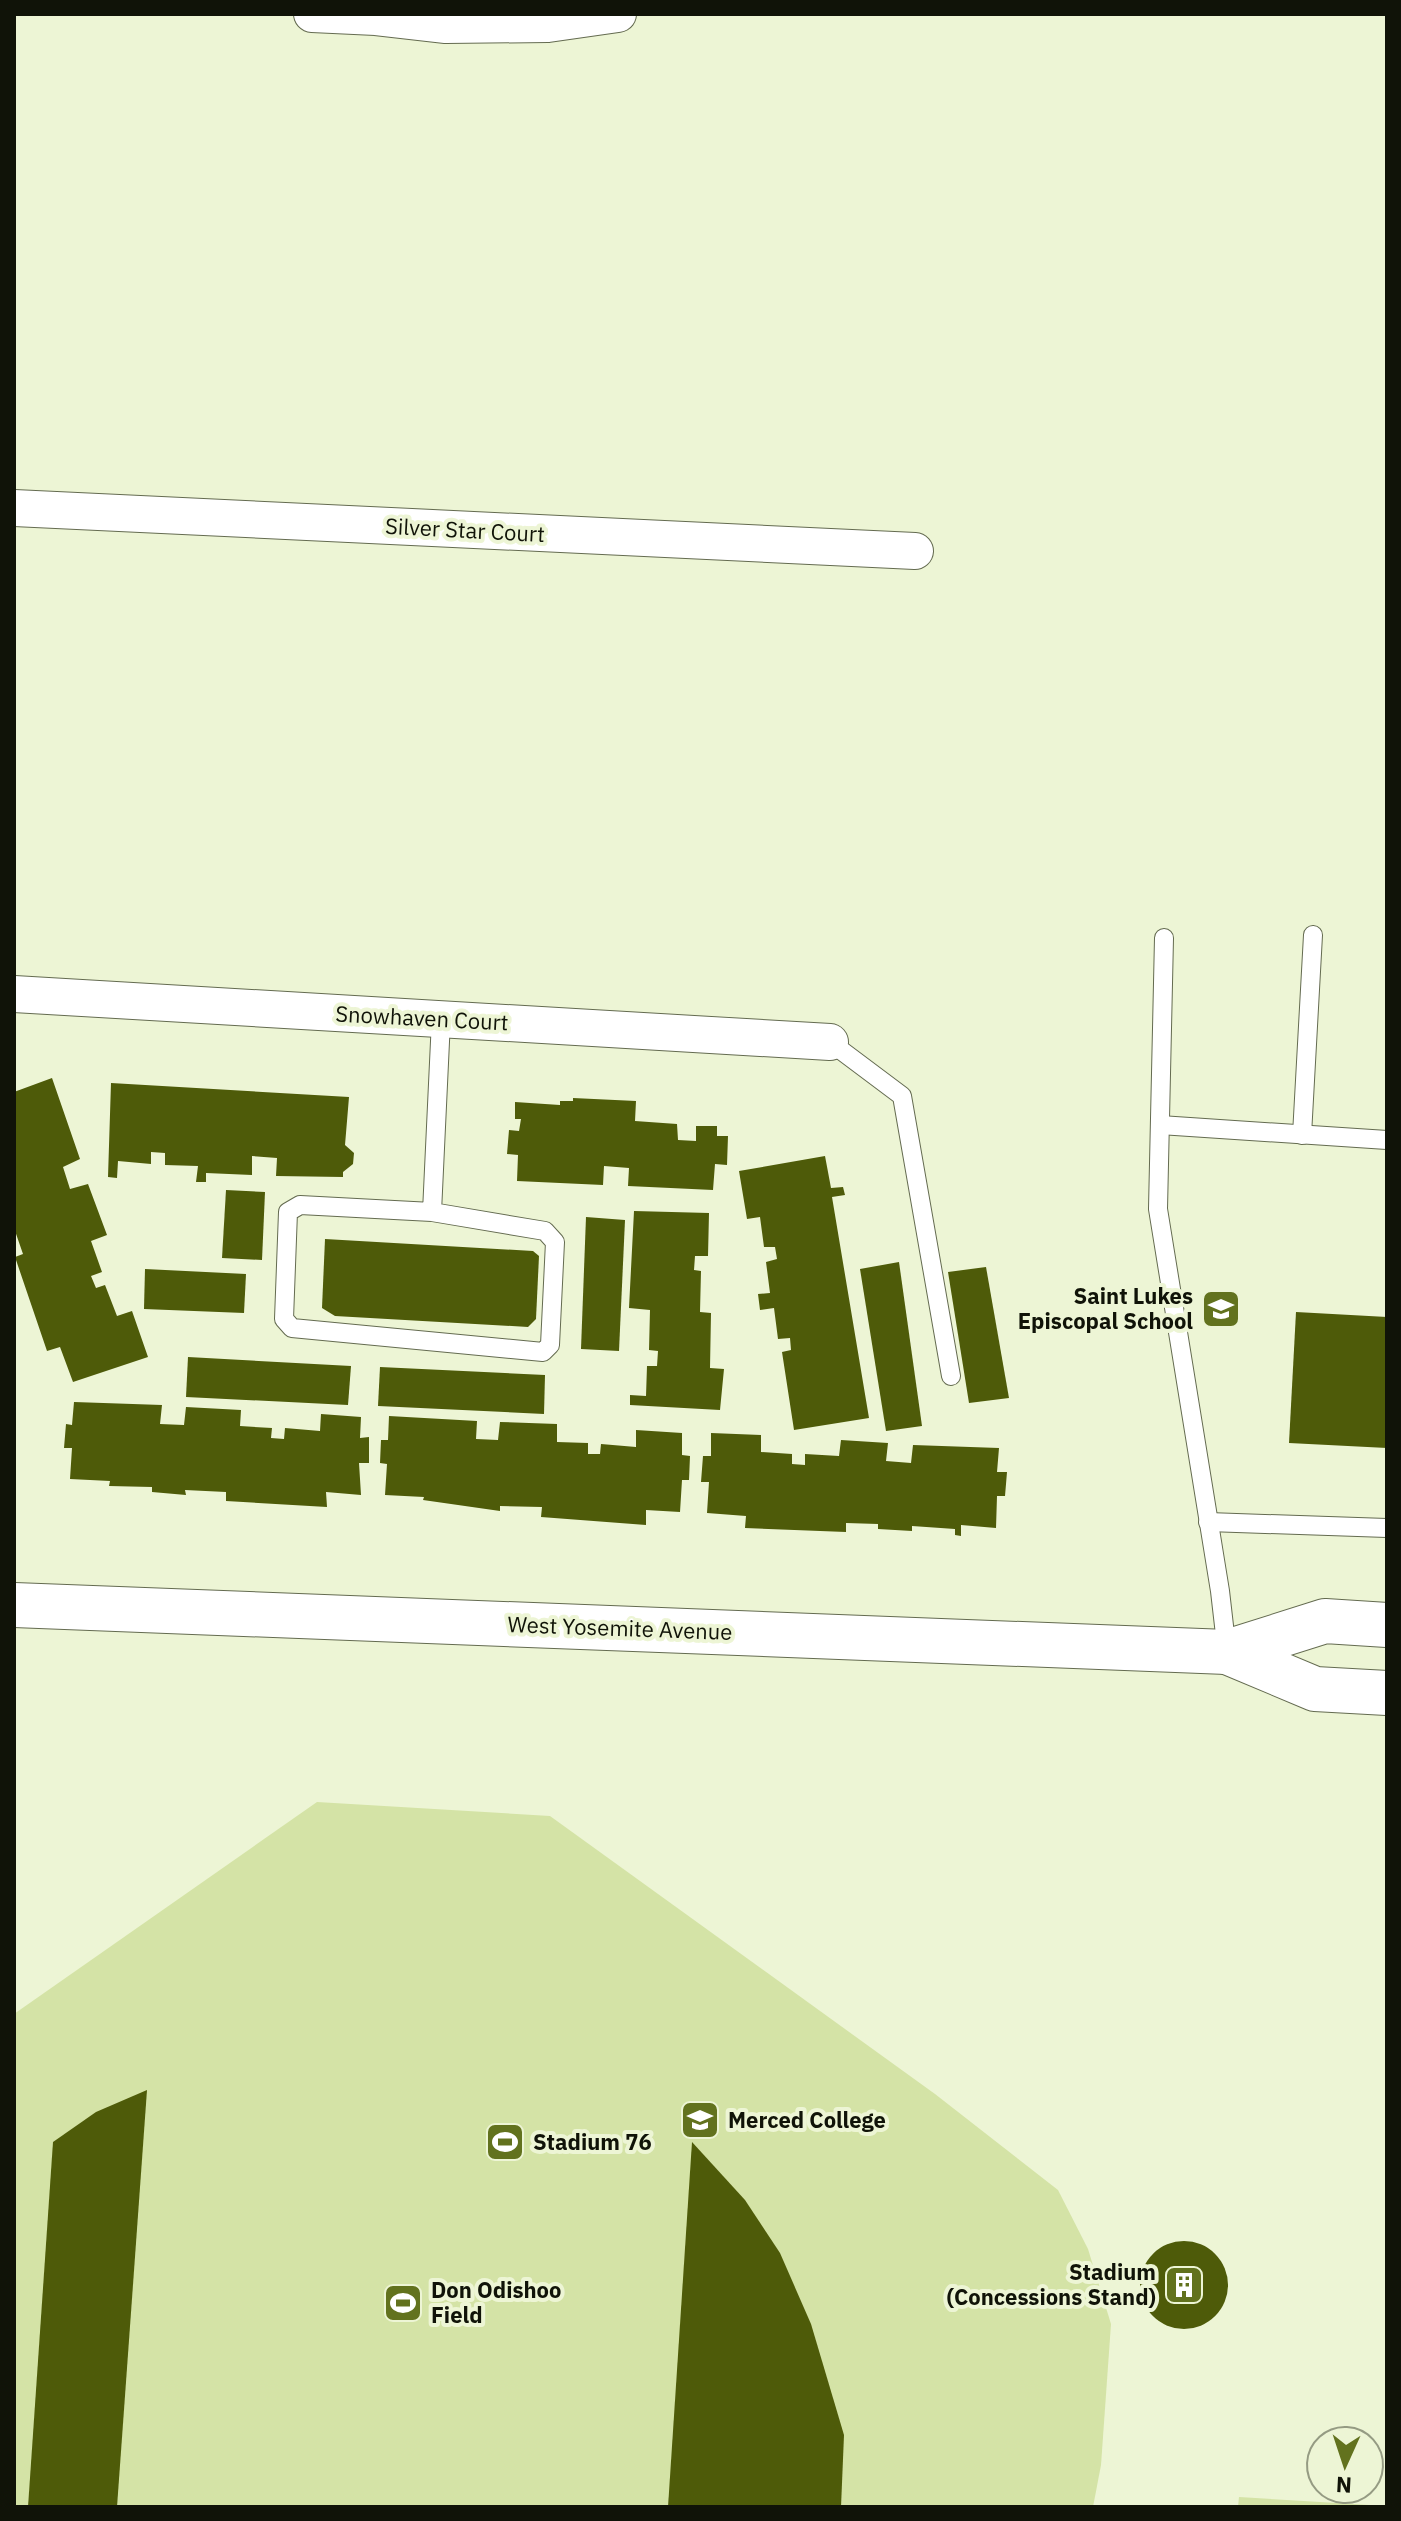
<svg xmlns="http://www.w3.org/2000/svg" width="1401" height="2521" viewBox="0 0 1401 2521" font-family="'IBM Plex Sans',sans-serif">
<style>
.green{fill:#d4e3a6}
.building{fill:#4e5b09}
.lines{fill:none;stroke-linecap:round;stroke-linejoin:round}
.lane-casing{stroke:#646b50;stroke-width:20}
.street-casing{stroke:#646b50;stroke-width:38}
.secondary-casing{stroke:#646b50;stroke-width:46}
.lane{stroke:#fff;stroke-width:18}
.street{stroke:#fff;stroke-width:36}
.secondary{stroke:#fff;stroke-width:44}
.labels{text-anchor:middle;stroke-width:8;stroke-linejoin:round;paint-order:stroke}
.street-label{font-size:22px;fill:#101308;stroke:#edf5d5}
.poi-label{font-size:22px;font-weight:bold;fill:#101308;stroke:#edf5d5;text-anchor:start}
</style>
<rect width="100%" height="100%" fill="#edf5d5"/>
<g class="green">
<path d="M317 1802 550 1816 935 2094 1058 2190 1088 2249 1111 2324 1101 2465 1093 2507H14V2014Z"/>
<path d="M1239 2497 1387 2506V2507H1238Z"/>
</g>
<g class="building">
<path d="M52 1078 80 1159 63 1167 70 1189 88 1184 107 1235 91 1241 102 1272 91 1276 96 1288 105 1285 117 1316 132 1311 148 1357 73 1382 60 1347 47 1351 15 1257 23 1254 14 1228V1092Z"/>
<path d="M111 1083 349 1097 345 1145 354 1153 353 1164 343 1172V1177L276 1176 277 1158 252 1156V1175L206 1173V1182H196L198 1166 165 1165V1153L151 1152V1164L118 1161 117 1178 108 1177Z"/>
<path d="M573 1098 636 1101 635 1121 677 1124 678 1140 696 1141V1126H717V1136H728L727 1165 715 1164 713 1190 628 1186 629 1168 604 1166 603 1185 517 1181 518 1155 507 1154 509 1130 519 1131 521 1119H515V1102L560 1105V1101H573Z"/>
<path d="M825 1156 831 1188 843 1187 845 1195 832 1197 869 1418 794 1430 782 1352 791 1350 790 1338 778 1339 774 1308 760 1310 758 1294 770 1293 766 1262 777 1259 775 1247H764L760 1217 747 1219 739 1171Z"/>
<path d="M226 1190 265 1192 262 1260 222 1258Z"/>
<path d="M634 1211 709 1213 708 1256H695L694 1270 701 1271 700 1312 711 1313 710 1368 724 1369 720 1410 630 1405V1395L646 1396 647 1366H657L658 1351 649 1350 650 1310 629 1308Z"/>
<path d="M586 1217 625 1220 619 1351 581 1349Z"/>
<path d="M325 1239 533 1251 539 1256 536 1319 528 1327 335 1316 322 1308Z"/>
<path d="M899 1262 922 1426 886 1431 860 1269Z"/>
<path d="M986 1267 1009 1398 969 1403 948 1272Z"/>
<path d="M145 1269 246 1274 244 1313 144 1309Z"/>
<path d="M1296 1312 1387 1317V1448L1289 1443Z"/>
<path d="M188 1357 351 1366 348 1405 186 1397Z"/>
<path d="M380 1367 545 1375 544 1414 378 1406Z"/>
<path d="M74 1402 162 1405 160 1424 184 1425 186 1407 241 1410 240 1426 272 1428 271 1438 284 1439 285 1428 320 1431 321 1414 361 1417 360 1438 369 1437V1463H359L361 1495 326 1492 327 1507 226 1501V1492L185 1490 186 1495 152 1492V1487L109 1486 110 1481 70 1479 72 1448H64L66 1424 72 1425Z"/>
<path d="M389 1416 477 1421 476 1439 498 1440 500 1422 557 1424V1442L588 1443V1454H600L601 1444 636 1447V1430L682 1433V1455L690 1456 689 1480H682L680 1512 646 1510V1525L541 1517 542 1507 500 1506V1511L423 1500 424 1497 385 1495 387 1464 380 1463 381 1440H388Z"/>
<path d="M711 1433 761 1435V1452L792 1454V1464L805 1465V1454L839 1456 841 1440 888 1443 886 1461 911 1463 913 1445 999 1448 997 1472H1007L1005 1496H997L996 1528 961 1525V1536L955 1535V1529L912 1526V1531L878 1529V1524L846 1523V1532L745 1528 746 1516 707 1513 709 1482H701L703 1456H711Z"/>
<path d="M147 2090 117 2507H28L53 2142 96 2112Z"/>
<path d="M692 2142 745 2200 780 2253 811 2324 844 2435 841 2507H668Z"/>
<circle cx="1184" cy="2285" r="44"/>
</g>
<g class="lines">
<g class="lane-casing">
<g id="lane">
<path d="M1164 938 1158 1209 1220 1591 1227 1652"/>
<path d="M830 1042 902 1096 951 1376"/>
<path d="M1160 1125 1387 1140"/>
<path d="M1302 1135 1313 935"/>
<path d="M432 1212 545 1231 555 1242 550 1345 543 1352 292 1328 284 1319 288 1212 300 1205 432 1212 441 1020"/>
<path d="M1208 1522 1387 1528"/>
</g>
</g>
<g class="street-casing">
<g id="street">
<path d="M312 14 376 17 446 25 548 24 618 14"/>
<path d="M14 508 915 551"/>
<path d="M14 994 830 1042"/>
</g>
</g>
<g class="secondary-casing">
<g id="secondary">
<path d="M14 1605 1227 1652 1325 1621 1387 1625"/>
<path d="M1227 1652 1315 1689 1387 1693"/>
</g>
</g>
<use href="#lane" class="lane"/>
<use href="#street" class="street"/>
<use href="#secondary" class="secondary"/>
</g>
<defs>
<g id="school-square" transform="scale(2)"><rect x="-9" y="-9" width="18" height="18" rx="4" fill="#62721e" stroke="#edf5d5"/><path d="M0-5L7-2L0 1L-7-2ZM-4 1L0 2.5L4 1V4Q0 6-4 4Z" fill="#fff"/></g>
<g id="university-square" transform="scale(2)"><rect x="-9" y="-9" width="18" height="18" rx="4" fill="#62721e" stroke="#edf5d5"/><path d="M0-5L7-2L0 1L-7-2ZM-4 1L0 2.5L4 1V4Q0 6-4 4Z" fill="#fff"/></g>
<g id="stadium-square" transform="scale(2)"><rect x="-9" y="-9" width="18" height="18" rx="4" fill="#62721e" stroke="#edf5d5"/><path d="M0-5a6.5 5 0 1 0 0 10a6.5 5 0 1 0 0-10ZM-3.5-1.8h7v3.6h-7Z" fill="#fff"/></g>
<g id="building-square" transform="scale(2)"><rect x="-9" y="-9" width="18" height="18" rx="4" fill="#62721e" stroke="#edf5d5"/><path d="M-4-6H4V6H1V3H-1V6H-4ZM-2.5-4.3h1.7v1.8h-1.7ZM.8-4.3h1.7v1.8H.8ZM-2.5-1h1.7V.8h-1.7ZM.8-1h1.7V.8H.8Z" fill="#fff"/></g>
</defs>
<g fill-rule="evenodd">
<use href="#school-square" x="1221" y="1309"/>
<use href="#university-square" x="700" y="2120"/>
<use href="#stadium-square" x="505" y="2142"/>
<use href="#building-square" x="1184" y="2285"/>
<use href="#stadium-square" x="403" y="2303"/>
</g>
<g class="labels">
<g class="street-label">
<text transform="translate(465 530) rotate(3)" y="8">Silver Star Court</text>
<text transform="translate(422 1018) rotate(3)" y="8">Snowhaven Court</text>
<text transform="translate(620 1628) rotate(2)" y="8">West Yosemite Avenue</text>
</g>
<g class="poi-label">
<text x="1193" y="1304" text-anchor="end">Saint Lukes<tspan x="1193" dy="25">Episcopal School</tspan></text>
<text x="728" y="2128">Merced College</text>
<text x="533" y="2150">Stadium 76</text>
<text x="1156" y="2280" text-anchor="end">Stadium<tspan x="1156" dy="25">(Concessions Stand)</tspan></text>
<text x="431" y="2298">Don Odishoo<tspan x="431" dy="25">Field</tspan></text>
</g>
</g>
<rect width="1401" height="2521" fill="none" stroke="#101308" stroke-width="32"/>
<g transform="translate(1345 2465) rotate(183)"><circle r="38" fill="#edf5d5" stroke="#959b83" stroke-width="2"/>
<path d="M0-6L14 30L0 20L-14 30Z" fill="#62721e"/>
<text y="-12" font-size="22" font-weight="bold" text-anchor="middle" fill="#101308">N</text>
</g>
</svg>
